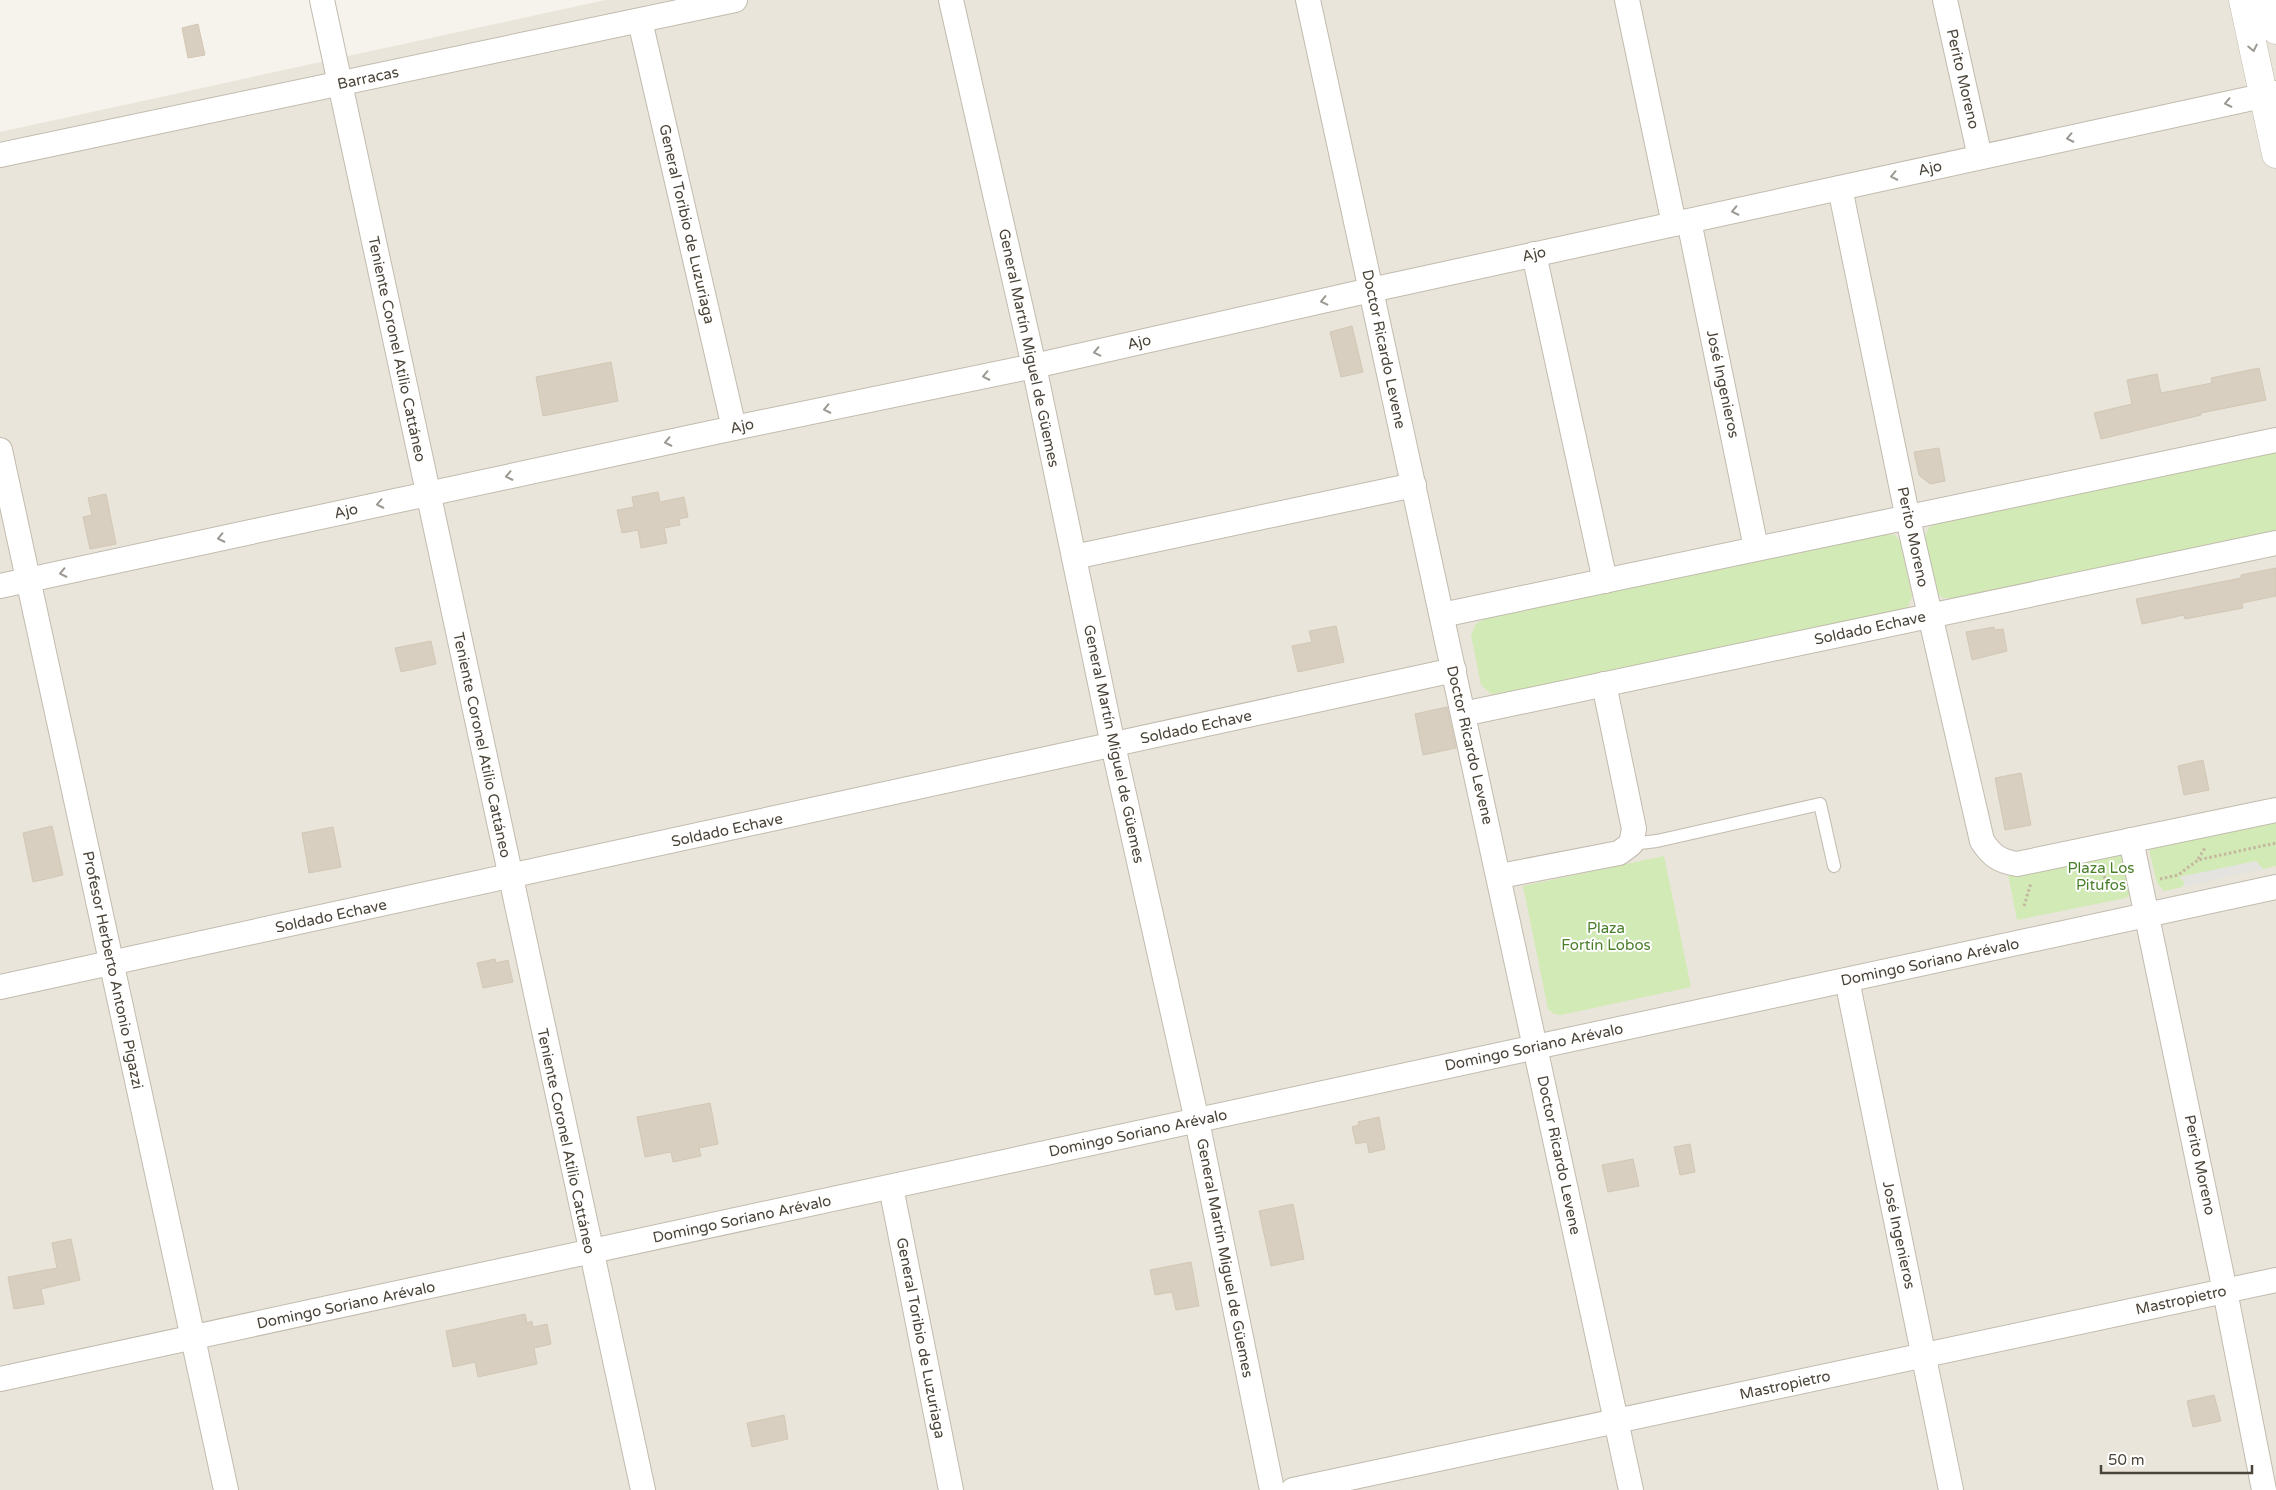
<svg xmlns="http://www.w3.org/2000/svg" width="2276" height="1490" viewBox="0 0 2276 1490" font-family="'Varela Round',sans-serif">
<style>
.residential{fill:#eae5da}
.green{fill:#d2eab5}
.parking{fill:#e5e3e0}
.building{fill:#d8cfc1;stroke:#d3c7b4}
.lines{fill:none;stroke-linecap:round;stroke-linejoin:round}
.service-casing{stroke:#c2bbae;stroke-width:14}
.minor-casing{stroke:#c2bbae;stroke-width:26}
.tertiary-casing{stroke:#c2bbae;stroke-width:29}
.path{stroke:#c4b79f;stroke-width:3;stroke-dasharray:2.5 2.5;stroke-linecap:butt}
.service{stroke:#fff;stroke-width:12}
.minor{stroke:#fff;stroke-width:24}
.tertiary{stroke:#fff;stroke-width:28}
.oneway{stroke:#9c9892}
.labels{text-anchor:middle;stroke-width:4;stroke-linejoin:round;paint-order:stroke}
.street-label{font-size:15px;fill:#4b4439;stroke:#fff}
.park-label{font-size:15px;fill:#4a7f2a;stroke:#fff}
</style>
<rect width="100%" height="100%" fill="#f6f3ec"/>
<path class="residential" d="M605 0H2276V1490H0V132Z"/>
<g class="green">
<path d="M2276 450V532L1956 598H1943L1933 590 1923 540 1929 528 1939 521Z"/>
<path d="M1883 534 1895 535 1900 541 1912 596 1908 607 1899 612 1504 693 1491 694 1481 685 1471 635 1476 624 1487 617Z"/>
<path d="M2276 819V866L2164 891 2157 883 2149 850 2154 842Z"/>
<path d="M2127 853 2134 890 2126 898 2017 920 2007 869Z"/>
<path d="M1664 856 1691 987 1561 1015 1554 1014 1548 1009 1523 886Z"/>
</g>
<path class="parking" d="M2256 861 2263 869 2183 887 2184 882 2179 877Z"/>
<g class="building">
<path d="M198 24 205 55 188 58 182 28Z"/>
<path d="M1352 326 1363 372 1341 377 1330 332Z"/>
<path d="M611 362 618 401 543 416 536 377Z"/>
<path d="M2259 368 2266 400 2201 413V415L2101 439 2094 413 2132 404 2127 380 2157 374 2161 393 2212 383 2211 378Z"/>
<path d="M1939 448 1945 481 1930 484 1919 475 1914 452Z"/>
<path d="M658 492 660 502 684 497 688 517 679 519 680 525 664 528 667 543 641 548 638 530 622 533 617 510 634 507 632 497Z"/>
<path d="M106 494 116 544 90 549 83 517 92 515 88 498Z"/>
<path d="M2276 568V596L2242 603 2243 608 2185 619 2184 615 2142 624 2136 599 2241 578V575Z"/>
<path d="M1336 626 1344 662 1298 672 1292 646 1312 642 1309 631Z"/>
<path d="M1994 627 1995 630 2003 629 2007 651 1972 660 1966 632Z"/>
<path d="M431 641 436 664 401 672 395 648Z"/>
<path d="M1447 707 1456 748 1423 755 1415 714Z"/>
<path d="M2203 760 2209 790 2184 795 2178 766Z"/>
<path d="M2021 773 2031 825 2005 830 1995 778Z"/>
<path d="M52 826 63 875 33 882 23 833Z"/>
<path d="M333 827 341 867 309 873 302 833Z"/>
<path d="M495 959 496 963 508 960 513 982 483 988 477 963Z"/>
<path d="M710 1103 718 1144 699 1148 701 1156 673 1162 671 1152 645 1157 637 1117Z"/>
<path d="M1379 1117 1385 1149 1369 1153 1367 1142 1356 1144 1352 1127 1359 1125 1358 1122Z"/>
<path d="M1690 1144 1695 1172 1680 1175 1674 1147Z"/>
<path d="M1633 1159 1639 1186 1608 1192 1602 1165Z"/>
<path d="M1293 1204 1304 1259 1271 1266 1259 1211Z"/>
<path d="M71 1239 80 1280 41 1289 44 1304 14 1309 8 1277 57 1268 52 1243Z"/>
<path d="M1191 1262 1199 1306 1176 1310 1172 1292 1155 1295 1150 1270Z"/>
<path d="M525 1314 527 1323 532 1321 533 1327 547 1324 551 1344 534 1348 537 1364 478 1377 475 1362 453 1367 446 1331Z"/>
<path d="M2214 1395 2221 1421 2193 1427 2187 1401Z"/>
<path d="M784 1415 788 1439 752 1447 747 1423Z"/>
</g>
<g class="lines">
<g class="service-casing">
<path id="service" d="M1631 844 1657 841 1820 804 1834 866"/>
</g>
<g class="minor-casing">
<g id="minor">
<path d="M322 0 643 1490"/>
<path d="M951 0 1034 366 1113 745 1197 1121 1272 1490"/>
<path d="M1308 0 1631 1490"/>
<path d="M1627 0 1674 224"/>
<path d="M1945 0 1980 157"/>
<path d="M640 21 734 428"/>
<path d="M0 155 735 0"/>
<path d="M1840 188 1908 519 1982 841C1992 856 1999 861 2017 864L2276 810"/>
<path d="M1689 221 1756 548"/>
<path d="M1534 254 1605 581"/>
<path d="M0 450 226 1490"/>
<path d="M1074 557 1414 485"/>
<path d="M0 586 734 428 1034 366 1371 290 2276 93"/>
<path d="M1442 615C1720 556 1998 499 2276 440"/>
<path d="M1463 714 2276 543"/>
<path d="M2131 840 2225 1291 2264 1490"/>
<path d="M1500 876 1619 853 1631 844 1634 829 1604 684"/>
<path d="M1847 980 1951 1490"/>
<path d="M0 987 1454 670"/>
<path d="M891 1187 951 1490"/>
<path d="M0 1379 2276 887"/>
<path d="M1293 1490 2276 1280"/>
</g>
</g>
<g class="tertiary-casing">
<g id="tertiary">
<path d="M2243 0 2276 154"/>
<path d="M2269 0 2276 30"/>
</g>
</g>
<g class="path">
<path d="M2198 859 2205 848"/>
<path d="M2097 869 2114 888 2120 887"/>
<path d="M2160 879 2178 875 2198 860 2276 843"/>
<path d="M2024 906 2031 883"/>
</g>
<use href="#service" class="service"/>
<use href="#minor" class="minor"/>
<use href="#tertiary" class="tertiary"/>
</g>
<defs><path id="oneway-chevron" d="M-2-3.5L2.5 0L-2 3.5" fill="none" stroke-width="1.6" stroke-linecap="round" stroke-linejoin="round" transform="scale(1.25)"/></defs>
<g class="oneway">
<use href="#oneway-chevron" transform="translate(2253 48) rotate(78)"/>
<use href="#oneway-chevron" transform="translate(2228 103) rotate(168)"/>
<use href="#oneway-chevron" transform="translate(2070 138) rotate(168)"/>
<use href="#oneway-chevron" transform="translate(1894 176) rotate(168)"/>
<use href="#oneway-chevron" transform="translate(1735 211) rotate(168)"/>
<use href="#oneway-chevron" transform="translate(1324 301) rotate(167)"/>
<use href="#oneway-chevron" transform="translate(1097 352) rotate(167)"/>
<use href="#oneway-chevron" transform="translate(986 376) rotate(168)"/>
<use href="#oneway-chevron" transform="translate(827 409) rotate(168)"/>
<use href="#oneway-chevron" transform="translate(668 442) rotate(168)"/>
<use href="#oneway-chevron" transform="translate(509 476) rotate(168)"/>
<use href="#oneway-chevron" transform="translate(380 504) rotate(168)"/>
<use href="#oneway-chevron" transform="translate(221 538) rotate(168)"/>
<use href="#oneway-chevron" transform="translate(63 573) rotate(168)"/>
</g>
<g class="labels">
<g class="street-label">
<text transform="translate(368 78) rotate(-12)" y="5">Barracas</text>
<text transform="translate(1963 79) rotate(77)" y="5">Perito Moreno</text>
<text transform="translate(1930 168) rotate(-12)" y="5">Ajo</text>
<text transform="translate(687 224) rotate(77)" y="5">General Toribio de Luzuriaga</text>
<text transform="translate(1534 254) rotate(-12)" y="5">Ajo</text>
<text transform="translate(1139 342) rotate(-13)" y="5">Ajo</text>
<text transform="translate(1029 348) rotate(78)" y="5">General Martín Miguel de Güemes</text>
<text transform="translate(397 349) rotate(78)" y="5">Teniente Coronel Atilio Cattáneo</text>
<text transform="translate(1384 349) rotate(78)" y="5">Doctor Ricardo Levene</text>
<text transform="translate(1723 384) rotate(78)" y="5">José Ingenieros</text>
<text transform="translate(742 426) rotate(-12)" y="5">Ajo</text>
<text transform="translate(346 511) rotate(-12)" y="5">Ajo</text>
<text transform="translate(1913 537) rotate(78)" y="5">Perito Moreno</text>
<text transform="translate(1870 628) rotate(-12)" y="5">Soldado Echave</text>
<text transform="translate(1196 727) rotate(-12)" y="5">Soldado Echave</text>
<text transform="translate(1114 744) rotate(78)" y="5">General Martín Miguel de Güemes</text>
<text transform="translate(482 745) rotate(78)" y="5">Teniente Coronel Atilio Cattáneo</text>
<text transform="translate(1470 745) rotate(77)" y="5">Doctor Ricardo Levene</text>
<text transform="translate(727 830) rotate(-12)" y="5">Soldado Echave</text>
<text transform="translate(331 916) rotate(-12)" y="5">Soldado Echave</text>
<text transform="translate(1930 962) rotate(-12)" y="5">Domingo Soriano Arévalo</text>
<text transform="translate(113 970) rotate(78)" y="5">Profesor Herberto Antonio Pigazzi</text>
<text transform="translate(1534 1047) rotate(-12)" y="5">Domingo Soriano Arévalo</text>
<text transform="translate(1138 1133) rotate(-12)" y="5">Domingo Soriano Arévalo</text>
<text transform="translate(566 1141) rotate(78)" y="5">Teniente Coronel Atilio Cattáneo</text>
<text transform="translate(1559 1155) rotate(78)" y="5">Doctor Ricardo Levene</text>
<text transform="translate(2200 1165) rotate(78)" y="5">Perito Moreno</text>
<text transform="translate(742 1219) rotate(-12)" y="5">Domingo Soriano Arévalo</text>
<text transform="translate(1899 1235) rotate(78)" y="5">José Ingenieros</text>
<text transform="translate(1225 1258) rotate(79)" y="5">General Martín Miguel de Güemes</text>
<text transform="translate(2181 1300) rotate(-12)" y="5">Mastropietro</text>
<text transform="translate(346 1305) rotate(-12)" y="5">Domingo Soriano Arévalo</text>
<text transform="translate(921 1338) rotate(79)" y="5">General Toribio de Luzuriaga</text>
<text transform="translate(1785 1385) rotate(-12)" y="5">Mastropietro</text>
</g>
<g class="park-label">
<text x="2101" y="873">Plaza Los<tspan x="2101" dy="17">Pitufos</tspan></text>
<text x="1606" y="933">Plaza<tspan x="1606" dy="17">Fortín Lobos</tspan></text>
</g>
</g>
<path d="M2101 1465v8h151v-8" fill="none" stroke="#4b4439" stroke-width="2.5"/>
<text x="2108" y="1465" font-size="15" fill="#4b4439" stroke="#ffffff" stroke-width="4" paint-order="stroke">50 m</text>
</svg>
